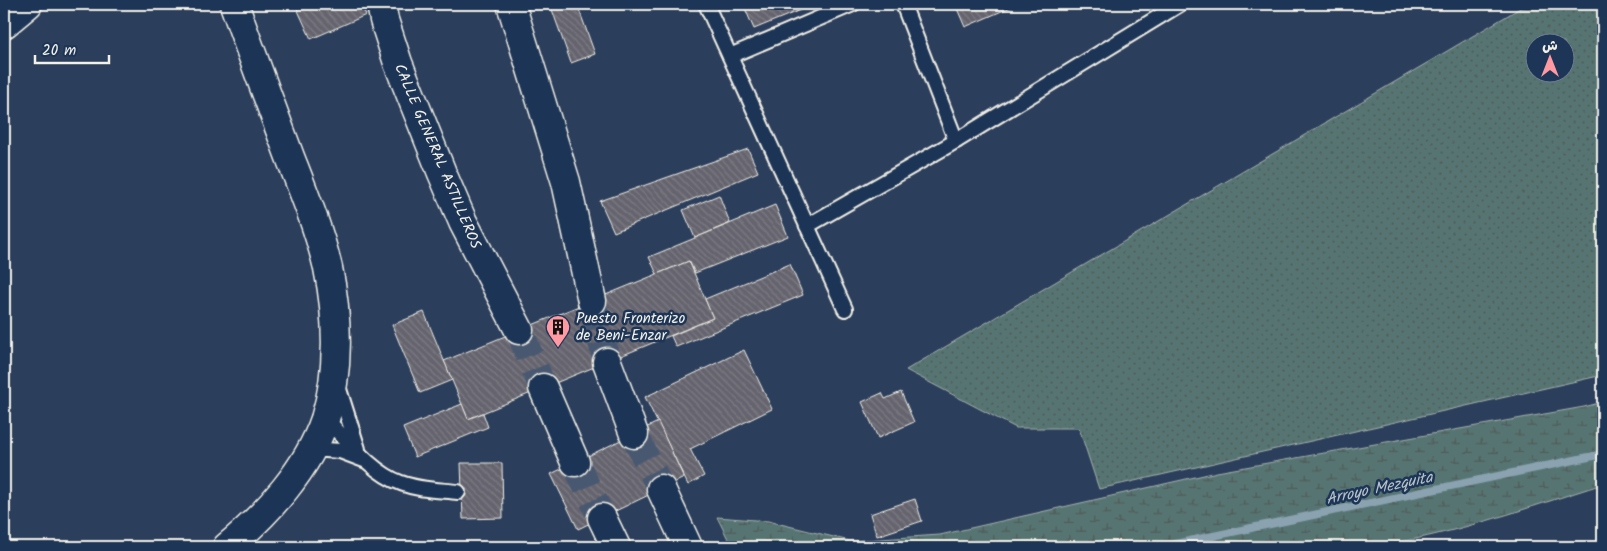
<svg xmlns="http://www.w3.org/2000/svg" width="1607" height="551" viewBox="0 0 1607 551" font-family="Kalam,'Playpen Sans Arabic',sans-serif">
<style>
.grass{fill:url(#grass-dots);stroke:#a6b2ad;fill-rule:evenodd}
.wetland{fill:url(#wetland-marsh);stroke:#a6b2ad}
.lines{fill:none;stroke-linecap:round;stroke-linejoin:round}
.stream{stroke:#8ba2b1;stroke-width:8}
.building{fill:url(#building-back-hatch);stroke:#f4f1e8}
.primary-tunnel{stroke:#495971;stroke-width:28;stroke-dasharray:28 14;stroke-linecap:butt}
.service-casing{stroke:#f4f1e8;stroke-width:18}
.minor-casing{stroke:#f4f1e8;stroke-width:31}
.secondary-casing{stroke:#f4f1e8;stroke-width:31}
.primary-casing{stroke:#f4f1e8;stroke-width:31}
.service{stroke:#1d3557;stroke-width:14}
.minor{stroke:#1d3557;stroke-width:28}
.secondary{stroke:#1d3557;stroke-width:28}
.primary{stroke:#1d3557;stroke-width:28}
.labels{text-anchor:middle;stroke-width:5;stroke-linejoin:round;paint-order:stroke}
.street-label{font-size:15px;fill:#f4f1e8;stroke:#1d3557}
.poi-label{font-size:15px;fill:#f4f1e8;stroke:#1d3557;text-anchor:start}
.water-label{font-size:16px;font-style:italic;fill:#b7c3c8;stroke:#1d3557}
</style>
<defs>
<pattern id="grass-dots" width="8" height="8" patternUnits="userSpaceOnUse" patternTransform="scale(1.25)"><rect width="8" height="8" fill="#577472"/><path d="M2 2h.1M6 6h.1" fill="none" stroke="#4f5c5a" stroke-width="1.8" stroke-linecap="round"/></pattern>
<pattern id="wetland-marsh" width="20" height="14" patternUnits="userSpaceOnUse" patternTransform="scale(1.25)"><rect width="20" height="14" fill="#577472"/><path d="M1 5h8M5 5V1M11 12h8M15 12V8" fill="none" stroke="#4f5c5a"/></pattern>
<pattern id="building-back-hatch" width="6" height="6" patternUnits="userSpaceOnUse" patternTransform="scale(1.25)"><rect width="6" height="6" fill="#65646e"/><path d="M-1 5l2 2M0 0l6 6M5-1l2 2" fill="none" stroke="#7c7b83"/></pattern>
</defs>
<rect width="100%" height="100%" fill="#2b3e5c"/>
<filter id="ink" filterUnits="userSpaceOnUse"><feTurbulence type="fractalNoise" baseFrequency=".02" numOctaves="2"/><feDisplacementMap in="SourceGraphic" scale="10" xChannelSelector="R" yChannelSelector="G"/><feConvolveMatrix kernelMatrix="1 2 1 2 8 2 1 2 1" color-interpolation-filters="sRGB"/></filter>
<g filter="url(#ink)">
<path class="grass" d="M1527 4H1603V375L1099 489 1079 428H1016L906 370ZM1534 42H1564V72H1534Z"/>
<path class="wetland" d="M1603 402V484C1526 508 1448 537 1368 547H732L717 517 768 521 850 541 940 535 1217 472 1584 407Z"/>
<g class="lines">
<path class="stream" d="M1161 547 1603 454"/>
</g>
<g class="building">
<path d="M295 4H361L366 15 311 39Z"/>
<path d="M550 4H577L595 54 571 63Z"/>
<path d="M743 4H815L754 29Z"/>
<path d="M955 4H1018L965 27Z"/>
<path d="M748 149 758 172 614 232 600 201Z"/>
<path d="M719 195 730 223 695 238 683 210Z"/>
<path d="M775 205 788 236 695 273 689 261 657 274 649 257Z"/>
<path d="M689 261 713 318 468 419 444 361Z"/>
<path d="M790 264 803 295 676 347 671 336 713 318 705 299Z"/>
<path d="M424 312 452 380 420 393 392 325Z"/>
<path d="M744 350 772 409 690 449 704 476 688 485 645 397Z"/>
<path d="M901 392 914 422 878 438 862 402 882 393 885 399Z"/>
<path d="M462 404 468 419 483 413 488 427 415 457 403 428Z"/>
<path d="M658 422 684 478 578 529 551 474Z"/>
<path d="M461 463H502L503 518 463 519Z"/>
<path d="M915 499 922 521 877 536 870 514Z"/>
</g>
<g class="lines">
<g class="primary-tunnel">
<path d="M592 301 607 362"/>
<path d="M519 330 543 388"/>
<path d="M634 434 661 489"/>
<path d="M575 462 602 518"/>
</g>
<g class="service-casing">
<g id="service">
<path d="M706 4 845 309"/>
<path d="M903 4 956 141"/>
<path d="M730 56 853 4"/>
<path d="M807 226 956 141 1180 4"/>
<path d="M338 386 358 449"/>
<path d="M325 418C346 439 372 473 401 483 419 490 439 490 458 492"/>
<path d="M311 449 340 451 364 460"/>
</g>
</g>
<g class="minor-casing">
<path id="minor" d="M4 24 28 4"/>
</g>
<g class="secondary-casing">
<path id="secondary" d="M227 547C267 514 308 469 325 419 340 371 338 316 328 268 319 230 304 193 290 157 271 106 252 55 234 4"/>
</g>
<g class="primary-casing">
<g id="primary">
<path d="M381 4 384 20 398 63 442 173 463 222 519 330"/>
<path d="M511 4 566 182 592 301"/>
<path d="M607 362 634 434"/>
<path d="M543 388 575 462"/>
<path d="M661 489 688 547"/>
<path d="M602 518 616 547"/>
</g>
</g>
<use href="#service" class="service"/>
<use href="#minor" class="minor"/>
<use href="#secondary" class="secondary"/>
<use href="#primary" class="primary"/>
</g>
</g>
<defs>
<g id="building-pin" transform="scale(1.25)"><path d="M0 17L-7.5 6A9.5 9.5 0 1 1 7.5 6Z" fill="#ff9aa2" stroke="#1d3557"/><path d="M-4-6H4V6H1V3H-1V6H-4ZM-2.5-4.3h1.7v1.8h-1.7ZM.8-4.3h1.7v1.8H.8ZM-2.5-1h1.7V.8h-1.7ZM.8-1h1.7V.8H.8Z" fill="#111"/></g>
</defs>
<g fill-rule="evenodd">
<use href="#building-pin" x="558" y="327"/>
</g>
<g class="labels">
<g class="street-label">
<text transform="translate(438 156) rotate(67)" y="5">CALLE GENERAL ASTILLEROS</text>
</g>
<g class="poi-label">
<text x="576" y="323">Puesto Fronterizo<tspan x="576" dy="17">de Beni-Enzar</tspan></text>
</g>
<g class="water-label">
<text transform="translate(1379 487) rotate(-12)" y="6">Arroyo Mezquita</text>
</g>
</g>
<rect width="1607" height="551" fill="none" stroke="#1d3557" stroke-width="20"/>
<rect x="10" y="10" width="1587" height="531" fill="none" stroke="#f4f1e8" stroke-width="2" filter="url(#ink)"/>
<g transform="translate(1550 58)"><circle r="24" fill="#1d3557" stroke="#738091"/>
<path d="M0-4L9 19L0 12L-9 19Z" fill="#ff9aa2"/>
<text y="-8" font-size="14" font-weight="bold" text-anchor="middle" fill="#f4f1e8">ش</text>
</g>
<path d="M35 55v8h74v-8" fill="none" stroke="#f4f1e8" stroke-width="2.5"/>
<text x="42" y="55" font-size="15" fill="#f4f1e8" stroke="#1d3557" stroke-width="4" paint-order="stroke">20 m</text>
</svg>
